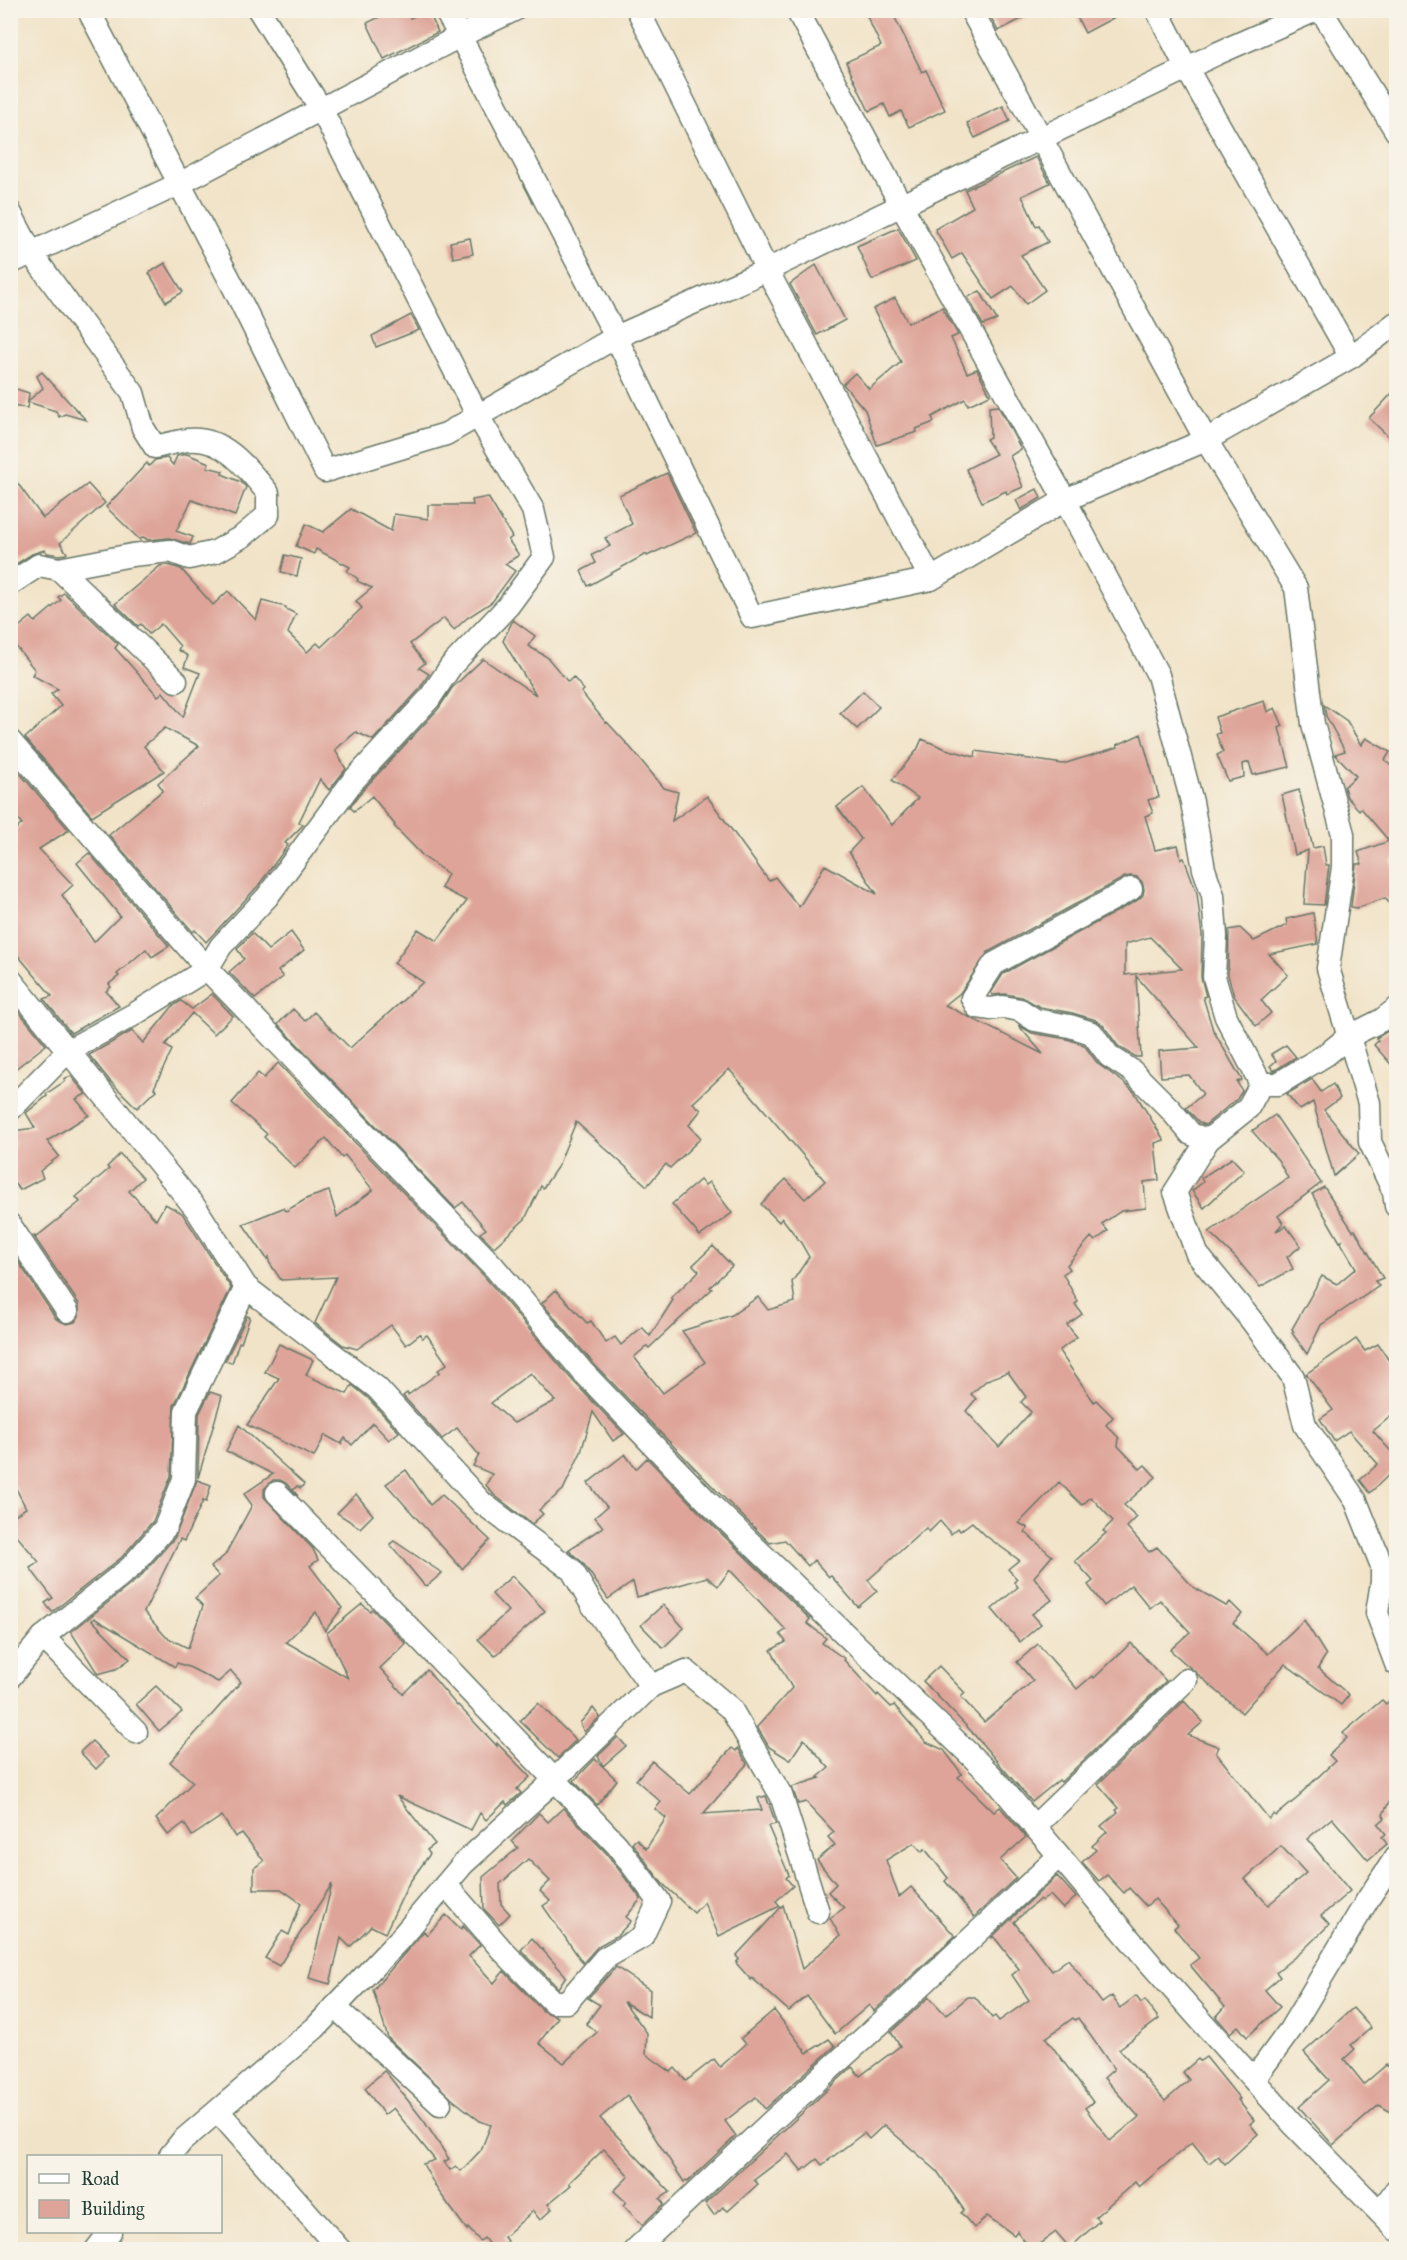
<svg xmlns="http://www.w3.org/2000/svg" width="1407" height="2260" viewBox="0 0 1407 2260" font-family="'IM FELL Great Primer',serif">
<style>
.building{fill:#dea499;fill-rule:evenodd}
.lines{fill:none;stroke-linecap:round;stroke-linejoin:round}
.minor-casing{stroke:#687767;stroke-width:25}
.minor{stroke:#fff;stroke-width:22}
</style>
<rect width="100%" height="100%" fill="#f7f3e8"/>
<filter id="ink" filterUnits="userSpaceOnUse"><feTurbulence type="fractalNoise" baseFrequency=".0167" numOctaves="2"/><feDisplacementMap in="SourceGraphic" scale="12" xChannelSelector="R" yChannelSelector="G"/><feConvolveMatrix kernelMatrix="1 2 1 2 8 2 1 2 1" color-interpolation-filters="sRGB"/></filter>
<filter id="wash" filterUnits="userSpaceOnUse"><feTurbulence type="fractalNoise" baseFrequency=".008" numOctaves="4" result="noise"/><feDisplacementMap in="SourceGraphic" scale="24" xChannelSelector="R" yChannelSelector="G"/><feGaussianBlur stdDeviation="1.35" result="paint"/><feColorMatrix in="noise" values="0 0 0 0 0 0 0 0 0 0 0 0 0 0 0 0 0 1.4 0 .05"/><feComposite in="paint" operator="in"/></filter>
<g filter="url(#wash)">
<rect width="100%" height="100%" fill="#f1e3c7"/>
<g id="blocks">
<g class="building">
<path d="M394 10H406L410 18 428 10 438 32 384 59 367 23Z"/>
<path d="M864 10H891L922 72 926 70 945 110 909 127 901 111 890 117 884 104 869 111 846 62 881 46Z"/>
<path d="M987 10H1039L998 31Z"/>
<path d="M1090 10H1128L1085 33 1077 17Z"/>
<path d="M1003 106 1010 121 975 138 967 123Z"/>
<path d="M1036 157 1050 183 1022 196 1036 226 1039 225 1048 242 1021 255 1045 290 1026 304 1013 286 993 299 962 253 952 259 935 229 973 207 965 190Z"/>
<path d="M898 228 916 261 872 280 857 246Z"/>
<path d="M470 238 473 254 453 258 450 242Z"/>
<path d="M165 263 183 292 166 302 149 273Z"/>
<path d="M816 265 845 320 817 335 790 284Z"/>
<path d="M980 291 997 320 983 325 968 297Z"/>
<path d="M895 298 908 323 942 307 958 335 951 338 967 373 977 369 990 395 968 405 965 399 932 417 934 422 916 429 917 432 877 445 865 410 843 384 855 373 869 389 901 362 873 309Z"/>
<path d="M411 315 419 330 376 347 372 336Z"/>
<path d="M42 372 68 401 86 420 65 414 59 417 56 411 28 402 27 408 10 406V387L29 393 28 401 43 388 37 376Z"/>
<path d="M1396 389V444L1369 418Z"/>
<path d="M998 406 1021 449 1010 456 1023 487 1007 494 1006 491 982 502 966 469 996 454 986 439 990 437 989 407Z"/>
<path d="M187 454 209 463 207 467 223 471 222 474 241 482 246 487 235 516 192 500 176 531 193 537 190 544 169 538 148 540 143 537 140 540 106 507 147 463 149 466 155 460 167 458 173 465 177 456Z"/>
<path d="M10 473 43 518 88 484 105 503 60 543 67 553 66 554 59 555 47 553 45 550 32 554 10 568Z"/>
<path d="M667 473 696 533 647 556 646 554 588 586 581 571 596 563 592 555 610 546 605 538 632 524 619 495Z"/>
<path d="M1037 489 1041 498 1021 510 1016 500Z"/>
<path d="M488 497 512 537 508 540 519 555 505 564 515 571 492 602 467 618 454 630 444 618 410 644 425 663 419 668 429 674 418 691 373 740 356 732 335 750 346 769 329 790 320 779 299 822 303 825 285 843 288 845 258 886 206 942 195 930 193 932 109 835 163 790 158 783 199 746 165 728 144 746 164 771 92 816 25 738 61 706 51 694 58 689 32 675 35 670 10 639V634L31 617 35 622 61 600 58 597 64 593 118 644 115 648 158 696 163 692 183 717 200 673 184 667 188 656 178 650 180 646 161 624 149 634 141 624 138 626 115 604 160 566 168 565 181 569 213 605 228 591 256 620 262 601 286 607V609L296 614 288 633 307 652 317 643 321 647 362 608 356 601 372 588 357 581 358 579 347 571 350 567 316 549 314 554 296 546 306 524 323 532 351 509 391 531 394 514 428 519V505H473L472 500Z"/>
<path d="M285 555 301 559 297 576 281 572Z"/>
<path d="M513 620 535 636 528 646 547 657 568 682 573 677 584 690 581 692 606 723 607 722 629 746 664 788 678 792 672 821 707 796 769 881 775 877 799 907 825 865 877 894 849 852 861 839 837 807 863 787 892 825 918 798 892 780 917 750 922 739 946 749 975 757 976 751 1063 764 1118 747 1117 745 1141 734 1159 797 1148 800 1153 813 1145 816 1155 850 1178 845 1181 859 1184 858 1197 893 1202 936 1201 977 1206 996 1203 997 1213 1030 1242 1080 1237 1082 1242 1091 1237 1099 1205 1125 1199 1122 1186 1108 1203 1094 1189 1075 1161 1077 1159 1051 1199 1048 1136 976 1141 1057H1136L1118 1046 1103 1025 1096 1020 1072 1013 1040 1007 1022 997 1005 994 993 995 991 993 1003 974 1138 900 1143 895 1144 889 1142 882 1137 877 1131 876 1125 877 988 952 960 993 945 1005 1043 1054 1018 1025 1032 1033 1067 1039 1084 1045 1098 1064 1123 1082 1135 1093 1164 1140 1155 1143 1159 1180 1144 1182 1146 1208 1121 1211 1102 1224 1108 1231 1095 1241 1091 1237 1067 1265 1070 1269 1063 1274 1078 1302 1075 1304 1082 1314 1067 1325 1077 1337 1059 1351 1094 1402 1096 1400 1113 1417 1106 1425 1119 1438 1118 1446 1140 1469 1145 1465 1156 1477 1124 1505 1137 1517 1127 1527 1149 1552 1157 1547 1193 1587 1226 1606 1230 1602 1242 1614 1233 1623 1268 1654 1304 1620 1326 1655 1318 1668 1349 1695 1341 1705 1285 1664 1242 1713 1170 1650 1190 1632 1160 1600 1150 1608 1131 1585 1104 1606 1088 1585 1093 1581 1075 1561 1106 1533 1103 1531 1113 1521 1091 1497 1082 1505 1059 1482 1019 1523 1028 1528 1025 1532 1052 1556 1034 1577 1052 1600 1032 1614 1041 1624 1020 1642 992 1609 1018 1587 1014 1582 1017 1579 1008 1569 1019 1560 986 1536 972 1522 960 1531 958 1528 951 1534 940 1521 929 1532 926 1528 868 1580 877 1591 858 1607 831 1576 829 1577 814 1560 808 1566 785 1540 770 1543 718 1492 593 1363 542 1303 556 1290 587 1323 591 1321 606 1343 615 1337 621 1345 642 1327 650 1336 673 1300 671 1298 699 1271 693 1265 713 1246 732 1266 710 1287 712 1289 649 1348 647 1346 634 1357 663 1393 705 1362 682 1331 732 1315 758 1297 768 1310 795 1302 792 1282 809 1257 801 1243 782 1218 779 1222 761 1204 786 1179 805 1199 825 1181 729 1069 693 1103 701 1110 689 1125 701 1138 670 1168 666 1164 647 1186 576 1122 558 1166 543 1188 541 1186 525 1219 494 1247 480 1233 486 1229 463 1202 455 1208 278 1024 293 1009 305 1021 314 1012 350 1048 423 982 394 963 418 929 437 941 467 901 441 888 448 874 424 857 394 826 395 825 372 796 354 811 350 807 362 791 439 708 452 688 483 659 536 695 503 641ZM1150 937 1182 969 1125 975V944ZM1008 1372 1026 1397 1021 1402 1031 1412 999 1447 966 1411 976 1399 971 1394 987 1380Z"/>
<path d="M863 691 879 707 857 729 840 713Z"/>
<path d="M1264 701 1267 712 1275 708 1283 726 1279 728 1290 767 1253 775 1249 762 1243 764 1244 777 1228 781 1217 755 1223 752 1216 734 1220 733 1215 717Z"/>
<path d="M1324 705 1347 721 1361 745 1366 738 1390 752 1385 760 1396 771V858L1391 861 1396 877V912L1385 898 1357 908 1351 907 1356 864H1362L1358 852 1389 841 1361 808 1359 810 1347 797 1344 787 1356 776 1335 754 1345 751 1326 716Z"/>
<path d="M10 762 69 830 39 849 73 885 62 895 94 942 120 916 77 863 89 853 169 946 152 957 146 949 117 974 119 976 109 984 111 987 106 991 119 1006 71 1033 44 999 52 996 10 946V834L22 824 10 809Z"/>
<path d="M1299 790 1313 848 1323 846 1326 865H1329L1324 905 1304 904 1308 850 1295 855 1282 795Z"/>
<path d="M1313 913 1318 944 1269 954 1288 975 1261 1000 1271 1013 1256 1026 1234 996 1228 975 1229 930 1240 928 1254 941 1287 925 1286 919Z"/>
<path d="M291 932 304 950 278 971 283 977 255 999 229 972 244 959 237 949 252 933 268 950Z"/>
<path d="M212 994 233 1016 214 1034 192 1013 165 1045 172 1050 154 1088 156 1090 137 1108 110 1081 89 1055 132 1031 143 1043 173 1006 181 1001 192 1009Z"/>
<path d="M17 1009 46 1045 10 1073V1011Z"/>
<path d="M1396 1026V1070L1374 1045 1378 1041 1376 1038Z"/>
<path d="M1286 1045 1296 1057 1274 1071 1270 1066 1276 1061 1271 1054Z"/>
<path d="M278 1063 484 1276 573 1381 624 1434 613 1441 593 1412 581 1452 563 1490 539 1510 543 1514 532 1524 494 1495 486 1485 492 1474 473 1466 479 1455 457 1428 442 1439 403 1396 407 1393 408 1395 440 1372 438 1370 447 1364 427 1335 422 1338 420 1334 406 1345 391 1325 357 1349 343 1345 315 1323 336 1277 281 1280 269 1262V1257L267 1259 243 1224 283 1208 286 1211 308 1198 329 1191 337 1217 373 1190 345 1155 342 1158 326 1138 295 1168 264 1137 267 1134 232 1103 258 1073 264 1078ZM530 1373 555 1401 514 1423 491 1403Z"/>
<path d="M71 1076 86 1094 76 1099 89 1115 47 1141 59 1156 40 1171 43 1178 20 1190 10 1179V1148L14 1147 13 1131 35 1128 26 1113 47 1096 46 1094 65 1081 64 1079Z"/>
<path d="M1312 1079 1321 1092 1333 1084 1340 1098 1324 1110 1359 1154 1334 1176 1313 1102 1300 1110 1287 1094Z"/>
<path d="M1275 1115 1321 1183 1278 1216 1283 1223 1276 1231 1286 1226 1301 1246 1287 1257 1293 1269 1260 1287 1235 1257 1209 1232 1288 1178 1278 1160 1252 1131Z"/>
<path d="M120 1154 143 1178 129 1191 156 1220 165 1204 182 1213 231 1288 174 1406 171 1476 153 1521 122 1557 52 1612 45 1603 53 1598 30 1568 39 1562 10 1528V1518L26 1508 10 1477V1253L12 1252 56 1319 67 1324 75 1322 79 1316V1304L33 1235 36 1237 80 1202 76 1197 109 1169 107 1167Z"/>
<path d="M1232 1158 1244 1171 1204 1208 1192 1191 1203 1182 1201 1178Z"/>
<path d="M700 1180 705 1185 709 1182 732 1213 700 1236 672 1204Z"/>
<path d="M1324 1187 1353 1231 1355 1230 1383 1278 1375 1281 1379 1286 1321 1325 1307 1354 1292 1333 1294 1332 1292 1329 1322 1276 1337 1284 1356 1268 1341 1243 1342 1241 1340 1242 1312 1194Z"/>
<path d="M247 1316 250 1317 241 1343 239 1342 232 1363 225 1361Z"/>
<path d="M1356 1339 1365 1351 1378 1344 1396 1371V1412L1373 1431 1396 1457V1468L1370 1493 1360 1480 1378 1464 1349 1431 1334 1441 1320 1419 1333 1410 1306 1374Z"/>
<path d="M279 1344 313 1360 306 1375 347 1394 352 1385 368 1398 399 1432 389 1440 373 1423 352 1445 345 1438 341 1444 325 1435 314 1457 247 1425 279 1378 265 1372Z"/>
<path d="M210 1392 222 1396 198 1478 199 1414Z"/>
<path d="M239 1425 304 1484 301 1488 297 1486 293 1490 298 1496 286 1483 280 1480H273L264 1489V1497L313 1549 318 1560 310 1566 342 1608 325 1631 316 1612 286 1642 348 1678 327 1633 362 1604 370 1611 372 1609 406 1644 380 1668 403 1694 427 1670 457 1706 458 1705 497 1746V1743L530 1777 517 1789 521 1793 507 1805 505 1802 486 1820 480 1813 471 1830 397 1796 435 1844 427 1850 430 1854 409 1883 385 1933 371 1926 350 1947 341 1938 330 1984 309 1978 332 1884 279 1966 265 1958 282 1931 289 1935 301 1903 281 1889H254V1868L264 1861 242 1833 235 1837 222 1816 192 1836 184 1823 168 1835 156 1819 193 1782 170 1762 241 1682 231 1671 218 1682 191 1668 177 1663 175 1667 94 1618 92 1620 130 1659 116 1669 98 1674 71 1632 140 1577 175 1537 197 1480 211 1485 206 1502 203 1501 184 1541 180 1539 144 1612 166 1637 188 1648 203 1606 195 1598 219 1576 211 1567 225 1555 252 1505 244 1494 273 1474 226 1451Z"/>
<path d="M625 1454 636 1469 647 1458 699 1512 810 1619 807 1623 826 1638 822 1643 845 1659 844 1660 877 1696 878 1694 891 1707 894 1705 926 1742 944 1750 962 1774 958 1777 994 1812 1000 1807 1026 1837 1000 1860 1016 1878 974 1917 945 1881 948 1878 925 1849 922 1852 914 1843 886 1860 899 1897 911 1887 955 1936 874 2011 869 2005 835 2034 807 1996 789 2011 752 1978 751 1980 736 1963 739 1959 736 1956 783 1905 802 1969 840 1936 830 1918 844 1908 828 1892 836 1884 817 1860 835 1845 828 1837 834 1832 806 1802 798 1804 792 1787 820 1778 818 1777 829 1768 804 1739 790 1760 769 1747 757 1727 792 1688 771 1650 786 1642 780 1634 786 1630 730 1570 718 1586 707 1577 637 1597 633 1582 608 1599 583 1563 568 1550 603 1527 595 1517 607 1507 588 1483Z"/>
<path d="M406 1470 430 1505 442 1495 490 1540 462 1569 386 1484Z"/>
<path d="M356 1494 373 1515 360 1528 337 1513Z"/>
<path d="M394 1541 442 1573 427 1586 424 1585 390 1544Z"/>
<path d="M512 1576 545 1611 495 1656 478 1639 508 1611 492 1594Z"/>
<path d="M663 1605 684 1628 663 1648 641 1625Z"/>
<path d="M1131 1643 1166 1681 1061 1782 1059 1780 1032 1802 971 1731 923 1681 939 1666 965 1693 961 1697 984 1722 1033 1681 1017 1662 1038 1644 1077 1689 1092 1676 1094 1678Z"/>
<path d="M156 1686 182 1712 159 1731 136 1704Z"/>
<path d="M1396 1694V1786L1383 1815 1385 1818 1378 1824 1386 1834 1382 1837 1387 1844 1368 1860 1332 1818 1307 1839 1350 1891 1321 1916 1329 1925 1301 1952 1276 1972 1280 1977 1265 1990 1280 2007 1247 2037 1238 2026 1230 2033 1216 2017 1225 2007 1190 1965 1199 1958 1174 1928 1178 1925 1155 1899 1146 1906 1129 1888 1124 1893 1107 1875 1099 1881 1082 1862 1096 1850 1092 1846 1107 1832 1101 1826 1118 1812 1116 1810 1119 1808 1098 1784 1184 1701 1203 1722 1188 1735 1219 1747 1216 1753 1269 1819 1274 1814 1276 1816 1301 1795 1300 1794 1335 1761 1329 1755 1347 1738 1343 1733 1382 1700 1386 1704ZM1281 1846 1306 1873 1268 1905 1245 1879Z"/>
<path d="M538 1703 576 1740 558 1758 520 1721Z"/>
<path d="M593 1708 600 1717 584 1732 580 1723Z"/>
<path d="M618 1737 626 1746 603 1766 598 1756Z"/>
<path d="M92 1741 108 1757 96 1769 80 1752Z"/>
<path d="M732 1748 736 1751 738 1748 747 1764 703 1814 762 1810 758 1798 766 1796 776 1824 768 1826 789 1875 786 1878 793 1886 776 1901 780 1906 719 1936 704 1902 694 1913 662 1883 632 1843 637 1839 646 1849 666 1818 655 1809 661 1802 636 1780 652 1761 690 1794Z"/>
<path d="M595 1759 617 1780 597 1805 574 1781Z"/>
<path d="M563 1808 607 1854 641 1899 626 1917 631 1921 618 1935 598 1946 583 1963 543 1906 550 1901 540 1891 550 1881 528 1859 500 1884 501 1904 510 1914 499 1925 484 1909 483 1877 518 1848 512 1841 539 1813 548 1822Z"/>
<path d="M1057 1876 1076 1897 1063 1909 1050 1895 1042 1901 1040 1899 1014 1922 1052 1971 1068 1959 1102 2003 1112 1996 1120 2008 1136 1996 1141 2003 1145 2000 1159 2019 1119 2049 1165 2101 1189 2080 1183 2072 1198 2059 1200 2061 1206 2057 1240 2099 1238 2100 1254 2120 1250 2124 1258 2134 1225 2164 1218 2156 1209 2163 1192 2142 1139 2187 1135 2182 1095 2217 1099 2221 1070 2248 1056 2232 1031 2250 1017 2231 1014 2235 987 2216 974 2228 961 2213 964 2210 937 2171 884 2125 869 2139 864 2133 822 2165 817 2159 802 2171 788 2154 754 2180 758 2184 728 2211 723 2207 714 2215 705 2203 852 2067 860 2076 900 2046 891 2032 929 1997 946 2015 968 1997H975L992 2018 995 2016 999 2021 1029 2000 1012 1975 1019 1969 994 1937 991 1938ZM1073 2018 1075 2020 1078 2018 1114 2069 1104 2078 1139 2117 1110 2141 1085 2108 1093 2102 1046 2038Z"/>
<path d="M446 1915 461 1929 463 1926 480 1945 469 1956 494 1983 504 1971 543 2011 558 2017 539 2043 564 2063 597 2032 586 2024 600 2005 588 1998 616 1967 650 1990 649 2017 624 2002 647 2033 646 2054 671 2072 675 2068 686 2081 714 2059 720 2067 746 2044 741 2038 774 2010 807 2053 829 2039 835 2046 765 2109 756 2097 725 2121 736 2136 687 2182 686 2180 684 2182 627 2095 600 2118 670 2192 660 2199 664 2204 642 2225 623 2205 626 2202 614 2191 629 2176 604 2149 569 2183 571 2185 548 2204 552 2209 540 2220 533 2211 504 2237 507 2241 498 2250H493L484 2238 480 2241 468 2228 467 2230 437 2189 423 2164 435 2160 393 2108 384 2115 365 2088 384 2071 388 2075 424 2121 449 2159 444 2162 450 2170 456 2166 461 2171 481 2150 491 2125 480 2121 452 2099 388 2038 373 1990 424 1931 427 1935Z"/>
<path d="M532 1938 566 1976 558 1988 521 1950Z"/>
<path d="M1353 2008 1371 2028 1351 2045 1355 2049 1344 2059 1364 2084 1386 2065 1396 2077V2115L1379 2105 1333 2145 1299 2107 1329 2080 1304 2052Z"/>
</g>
</g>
</g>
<g filter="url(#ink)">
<use href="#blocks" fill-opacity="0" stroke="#687767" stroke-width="1.5"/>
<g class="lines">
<g class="minor-casing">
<g id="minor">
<path d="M445 10 460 36 616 337 752 617 931 579"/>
<path d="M638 10 767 270 931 579 1065 500 1158 675 1192 802 1204 869 1213 895 1216 936 1214 977 1226 1017 1261 1084 1248 1108 1208 1140 1175 1192 1197 1254 1252 1321 1293 1377 1305 1425 1356 1501 1382 1566V1582L1377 1613 1396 1664"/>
<path d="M797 10 901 205 1065 500 1206 440 971 10"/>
<path d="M1157 10 1187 69 1351 357 1206 440 1296 588 1313 724 1343 834V867L1328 968 1369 1103 1370 1142 1394 1192 1396 1206"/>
<path d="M1321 10 1396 131"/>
<path d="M91 15 232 284 325 471 446 434 616 337 767 270 1216 54 1316 10"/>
<path d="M10 212 32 254 133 393 143 428 155 447C166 445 177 441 188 440 224 436 248 469 268 493V515L243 536 215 552 189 558 170 551 132 555 59 569 39 565 10 584"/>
<path d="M10 263 179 184 460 36 514 10"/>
<path d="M1351 357 1396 323"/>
<path d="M59 569 176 681"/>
<path d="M10 741 207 969 494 1267 583 1372 708 1502 991 1775 1149 1962 1293 2124 1396 2229"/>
<path d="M1131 889 994 964 972 998 977 1007 990 1009 1003 1007 1020 1010 1035 1020 1070 1026 1092 1033 1109 1056 1132 1071 1170 1109 1191 1134 1208 1140"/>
<path d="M10 979 197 1210 246 1287 377 1388 482 1503 572 1570 591 1603 651 1686"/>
<path d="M1261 1084H1278L1327 1054 1348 1037 1382 1020 1396 1009"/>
<path d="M10 1110 69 1050 133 1015 207 969 221 946 267 897 352 782 429 699 451 666 508 606 544 557 533 510 478 416 321 109 259 10"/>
<path d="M10 1225 67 1311"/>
<path d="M277 1493 424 1643 617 1845 659 1901 642 1937 605 1958 567 2002H553L502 1950 446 1885"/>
<path d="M43 1637 136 1732"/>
<path d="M10 1677 43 1637 131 1567 165 1528 184 1479 186 1411 246 1287"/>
<path d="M1034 1827 1186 1680"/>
<path d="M335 2007 440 2104"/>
<path d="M1254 2079 1290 2030 1368 1899 1396 1857"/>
<path d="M218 2111 340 2250"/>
<path d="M170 2156 182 2141 315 2028 398 1941 463 1864 545 1789 651 1686 686 1671 731 1709 781 1795 818 1912"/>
<path d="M1380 2212 1396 2190"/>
<path d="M96 2250 110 2232"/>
<path d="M635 2250 771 2122 893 2012 1059 1856"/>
</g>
</g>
<use href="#minor" class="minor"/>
</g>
</g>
<rect width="1407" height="2260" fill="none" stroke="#f7f3e8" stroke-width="36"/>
<rect x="27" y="2155" width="195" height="78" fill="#f7f3e8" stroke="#a1aaa0" stroke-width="1.5"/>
<rect x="39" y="2174" width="30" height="9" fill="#ffffff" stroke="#a1aaa0" stroke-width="1.5"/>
<text x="81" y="2185" font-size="18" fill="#1f3d34">Road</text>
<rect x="39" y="2200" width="30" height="18" fill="#dea499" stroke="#a1aaa0" stroke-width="1.5"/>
<text x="81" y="2215" font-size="18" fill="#1f3d34">Building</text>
</svg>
